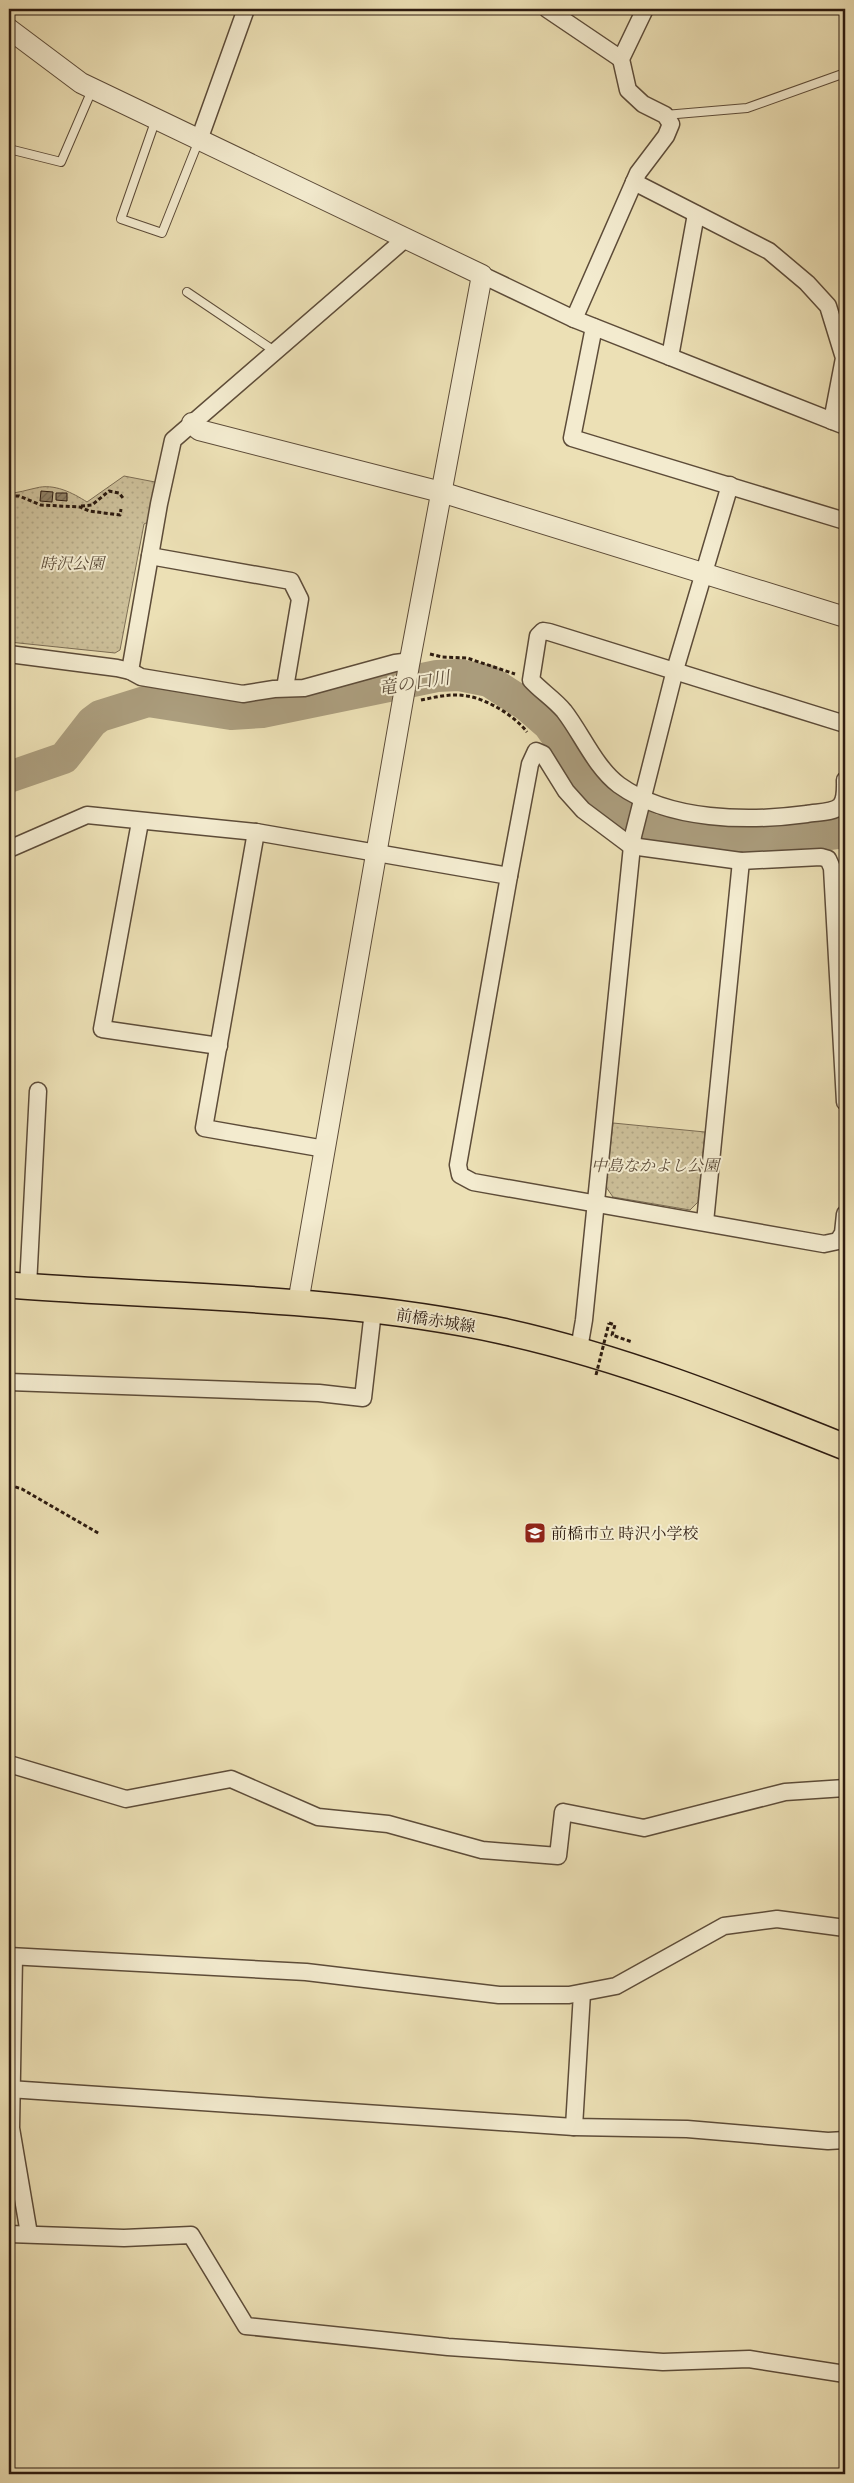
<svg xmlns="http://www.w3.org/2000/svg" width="854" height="2483" viewBox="0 0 854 2483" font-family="'Gentium Book Plus','Noto Serif JP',serif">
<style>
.grass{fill:url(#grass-dots);stroke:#7c6d54}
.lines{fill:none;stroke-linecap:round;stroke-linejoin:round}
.river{stroke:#ab9d7d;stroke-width:32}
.building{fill:url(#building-hatch);stroke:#2d1b10}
.service-casing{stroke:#5d4c39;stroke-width:10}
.minor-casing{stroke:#5d4c39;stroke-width:19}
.tertiary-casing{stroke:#5d4c39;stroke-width:22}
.primary-casing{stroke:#2d1b10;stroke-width:28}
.path{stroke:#2d1b10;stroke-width:3;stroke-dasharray:4 2.5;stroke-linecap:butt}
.service{stroke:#f3ebcf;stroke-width:8}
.minor{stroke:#f3ebcf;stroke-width:16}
.tertiary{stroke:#f3ebcf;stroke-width:20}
.primary{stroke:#ece0b5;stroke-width:25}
.path-bridge{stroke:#2d1b10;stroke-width:3;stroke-dasharray:4 2.5;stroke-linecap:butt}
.labels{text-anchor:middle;stroke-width:4;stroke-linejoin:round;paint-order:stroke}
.park-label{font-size:16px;font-style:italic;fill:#5d4c39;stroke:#f3ebcf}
.street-label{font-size:16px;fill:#2d1b10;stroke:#f3ebcf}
.poi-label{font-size:16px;fill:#2d1b10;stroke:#f3ebcf;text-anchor:start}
.water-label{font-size:18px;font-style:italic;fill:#5f4f3c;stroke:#f3ebcf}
</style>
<defs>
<pattern id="grass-dots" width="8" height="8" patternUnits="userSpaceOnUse" patternTransform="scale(1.25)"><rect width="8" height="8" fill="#ccbf99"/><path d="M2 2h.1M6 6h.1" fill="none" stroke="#b0a483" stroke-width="1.8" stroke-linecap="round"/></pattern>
<pattern id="building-hatch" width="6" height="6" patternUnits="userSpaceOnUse" patternTransform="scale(1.25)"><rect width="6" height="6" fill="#908166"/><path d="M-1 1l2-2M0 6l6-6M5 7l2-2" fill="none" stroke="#766953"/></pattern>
</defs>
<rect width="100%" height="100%" fill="#ece0b5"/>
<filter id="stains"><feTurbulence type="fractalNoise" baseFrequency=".004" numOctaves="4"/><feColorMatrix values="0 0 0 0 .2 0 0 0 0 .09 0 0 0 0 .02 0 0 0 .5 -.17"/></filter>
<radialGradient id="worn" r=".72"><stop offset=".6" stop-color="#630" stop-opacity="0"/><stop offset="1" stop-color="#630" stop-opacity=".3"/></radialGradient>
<g class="grass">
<path d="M124 476 155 482 148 522 144 524 120 650 115 653 9 642V493C19 493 26 490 36 488 54 483 73 493 87 502Z"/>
<path d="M613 1123 705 1132 698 1202 690 1210 613 1197 606 1187Z"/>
</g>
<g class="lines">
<path class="river" d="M9 777 64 758 92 722 100 716 148 701 231 714 262 712 437 676 459 675 489 681 526 705 549 725 591 785 621 812 651 830 691 835 781 840 845 832"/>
</g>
<g class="building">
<path d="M41 491 53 492 52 502 40 501Z"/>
<path d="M56 493H67V501L56 500Z"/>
</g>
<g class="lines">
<g class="service-casing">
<g id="service">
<path d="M665 115 747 108 845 73"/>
<path d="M156 119 121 219 162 233 199 140"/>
<path d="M9 149 61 162 92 90"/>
<path d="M187 292 276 352"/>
</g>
</g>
<g class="minor-casing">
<g id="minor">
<path d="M547 9 621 59"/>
<path d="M199 140 246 9"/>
<path d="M634 182 769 251 807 283 828 306 844 358 832 421"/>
<path d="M482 275 574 319 845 426"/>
<path d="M574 319 638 173 666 136 671 124 665 115 643 104 628 90 621 59 645 9"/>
<path d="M594 327 572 438 845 521"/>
<path d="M670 357 696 214"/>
<path d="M150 556 291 581 300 599 285 688"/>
<path d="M9 654 117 668 130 671 141 677 243 694 274 689 304 688 395 663 411 661"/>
<path d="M130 671 159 504 173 440 405 239"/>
<path d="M845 724 549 632 543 631 538 636 531 680C541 691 554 699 564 711 582 734 595 767 619 785 669 821 748 822 807 814 816 812 833 813 840 806 846 800 845 788 845 780"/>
<path d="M140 822 102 1029 219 1046"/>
<path d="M256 832 204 1128 325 1149"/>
<path d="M9 849 87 815 256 832 509 876"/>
<path d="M845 1102 832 868 828 859 821 857 741 861 631 846 583 810 566 791 543 754 536 751 530 764 509 876 458 1165 460 1175 473 1182 824 1244 838 1241 843 1233 845 1214"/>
<path d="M705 1222 741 861"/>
<path d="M28 1286 38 1091"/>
<path d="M579 1349 584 1320 633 836 675 670 730 485"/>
<path d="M9 1382 319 1393 363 1398 373 1311"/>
<path d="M9 1764 126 1799 231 1779 318 1817 388 1824 482 1850 558 1856 563 1812 644 1828 785 1792 845 1788"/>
<path d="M9 1956 306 1972 499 1995H569L616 1986 724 1926 777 1919 845 1928"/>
<path d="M14 1957 11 2128 29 2234"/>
<path d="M9 2089 574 2127 687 2129 828 2141 845 2140"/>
<path d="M574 2127 582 1993"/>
<path d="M9 2234 124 2238 191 2235 246 2326 448 2347 663 2362 749 2359 845 2374"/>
</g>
</g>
<g class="tertiary-casing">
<g id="tertiary">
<path d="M9 29 81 83 482 275 409 665 298 1303"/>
<path d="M192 423 199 430 441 492 845 617"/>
</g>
</g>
<g class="primary-casing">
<path id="primary" d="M9 1285C173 1298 341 1296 502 1331 621 1357 733 1402 845 1447"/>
</g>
<g class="path">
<path d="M9 496H19L41 505 80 507 89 511 120 515 121 509"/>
<path d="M81 506 92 505 109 491 119 493 123 498"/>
<path d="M430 654 442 657 467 658 515 674"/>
<path d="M421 700C436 697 451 693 467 696 487 699 515 716 527 732"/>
<path d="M609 1323 615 1325 612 1335 632 1342"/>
<path d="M9 1485 22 1489 100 1534"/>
</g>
<use href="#service" class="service"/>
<use href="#minor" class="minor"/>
<use href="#tertiary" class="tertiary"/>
<use href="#primary" class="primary"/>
<path class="path-bridge" d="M596 1375 609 1323"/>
</g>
<defs>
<g id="school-square" transform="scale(1.125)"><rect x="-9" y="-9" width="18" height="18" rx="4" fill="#8f2418" stroke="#f3ebcf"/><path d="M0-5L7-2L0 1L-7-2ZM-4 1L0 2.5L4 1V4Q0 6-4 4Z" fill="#fff"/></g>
</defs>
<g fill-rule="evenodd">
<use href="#school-square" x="535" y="1533"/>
</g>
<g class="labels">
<g class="park-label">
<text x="72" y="569">時沢公園</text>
<text x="655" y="1171">中島なかよし公園</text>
</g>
<g class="street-label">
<text transform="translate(436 1320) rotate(9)" y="6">前橋赤城線</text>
</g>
<g class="poi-label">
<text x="551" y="1539">前橋市立 時沢小学校</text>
</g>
<g class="water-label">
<text transform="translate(414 683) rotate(-9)" y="6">竜の口川</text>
</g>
</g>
<rect width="854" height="2483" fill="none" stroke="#ece0b5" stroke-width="30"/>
<rect x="10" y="10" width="834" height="2463" fill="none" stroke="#2d1b10" stroke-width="2.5"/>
<rect x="15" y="15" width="824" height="2453" fill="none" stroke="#2d1b10"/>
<rect width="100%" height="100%" filter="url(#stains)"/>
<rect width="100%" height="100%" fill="url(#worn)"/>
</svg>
